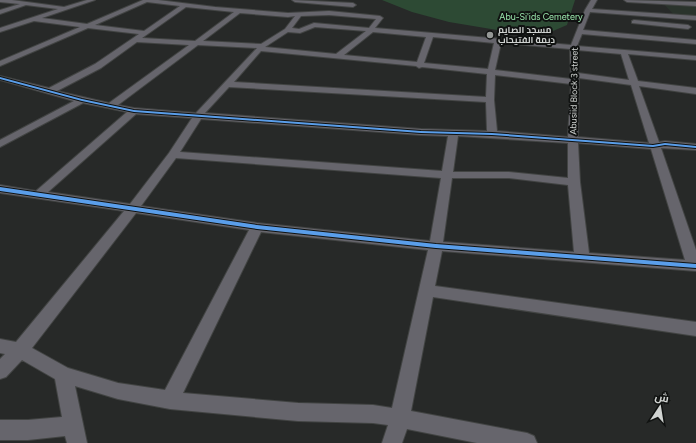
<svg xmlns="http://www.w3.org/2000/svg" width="696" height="443" viewBox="0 0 696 443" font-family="Figtree,Cairo,sans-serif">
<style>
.built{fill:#2a332c}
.green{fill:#2d4a34}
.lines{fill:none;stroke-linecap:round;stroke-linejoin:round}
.minor-casing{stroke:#424443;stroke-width:2}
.minor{fill:#66656c;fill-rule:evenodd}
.cycleway-casing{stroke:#101211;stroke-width:2}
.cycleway{fill:#5a9eea;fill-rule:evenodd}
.poi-dot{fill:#959896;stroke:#101211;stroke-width:1.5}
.labels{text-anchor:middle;stroke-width:4;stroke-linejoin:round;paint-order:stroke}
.far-park-label{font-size:9px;fill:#9ceaaf;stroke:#101211}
.far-poi-label{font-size:9px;font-weight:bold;fill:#d0d3d1;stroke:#101211;text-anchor:start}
.far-street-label{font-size:9px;fill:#d0d3d1;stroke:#101211}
</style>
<rect width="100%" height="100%" fill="#272928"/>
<path class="built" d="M663 3 696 5V16L674 15Z"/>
<path class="green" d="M382 0H575L567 25 546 34 497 30 449 22 412 12Z"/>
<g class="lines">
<g class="minor-casing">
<g id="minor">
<path d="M0 0H12L64 7 87 0H95L42 18 87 24 143 0H158L215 7 288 13 329 11 380 16 383 18 375 28 571 45 585 10 591 0H597L592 9 696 16V20L590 12 583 30 696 40V44L582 34 577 46 696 56V60L628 54 638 81 696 88V94L639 86 659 142 665 141 696 144V150L661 148 696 250V271L442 251 435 286 696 322V336L433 297 411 411 527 433 534 436 537 443H477L407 429 402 443H382L388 425 373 423 298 421 170 409 118 399 75 386 87 443H67L65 436 28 440H0V420H28L62 417 55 379 22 360 6 377 0 379V359L5 354 0 353V339L16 342 124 211 0 193V185L36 191 127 112 83 103 0 147V140L74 101 0 80V76L49 88 95 64 139 34 88 28 0 66V61L80 27 34 21 0 32V28L58 9 26 5 0 14V10L20 4 0 2ZM147 2 180 6 144 31 95 25ZM186 7 234 12 195 41 142 38ZM240 13 288 17 295 16 285 29 261 44 203 41ZM329 15 376 19 369 28 314 23 299 29 292 28 301 16ZM315 27 366 31 336 54 265 47 288 32 300 33ZM373 32 426 37 417 62 344 55ZM433 37 494 43 488 69 424 63ZM137 42 189 45 109 103 57 91 101 68ZM501 43 570 49 571 79 495 70ZM198 45 257 48 196 113 134 108 118 105ZM577 50 621 54 629 80 578 73ZM261 51 416 66 419 68 422 67 487 74 486 97 234 82ZM495 75 571 84 568 137 497 131 494 100ZM579 78 631 85 649 143 578 137ZM229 87 486 102 487 131 421 129 205 113ZM136 114 192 118 169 153 130 204 48 192ZM201 119 421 135 448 136 442 171 180 152ZM458 136 568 143V178L509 172H453ZM578 143 651 149 685 260 589 253 580 182ZM176 158 441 178 430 241 257 223 141 206ZM452 178H509L568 185 574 252 443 242ZM136 213 249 230 165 390 118 383 68 368 32 348ZM261 232 428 250 392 408 373 405 298 403 183 393Z"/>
<path d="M292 0 353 3 356 5 353 7 295 2Z"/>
<path d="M624 0 696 2V6L627 2Z"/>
<path d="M634 20 688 25 691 27 688 29 632 23V21Z"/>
</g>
</g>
<use href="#minor" class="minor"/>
<g class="cycleway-casing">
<g id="cycleway">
<path d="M0 77 82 99 134 110 421 131 492 133 653 145 665 143 696 146V148L665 145 653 147 492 135 421 133 134 112 82 101 0 79Z"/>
<path d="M0 187 257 225 436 244 696 264V268L436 248 257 229 0 191Z"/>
</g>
</g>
<use href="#cycleway" class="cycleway"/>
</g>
<circle class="poi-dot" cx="490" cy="35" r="4"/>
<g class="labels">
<g class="far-park-label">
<text x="541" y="20">Abu-Si'ids Cemetery</text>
</g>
<g class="far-poi-label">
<text x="498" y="33">مسجد الصايم<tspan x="498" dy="10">ديمة الفتيحاب</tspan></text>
</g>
<g class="far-street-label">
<text transform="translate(574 91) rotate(-89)" y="3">Abusiid Block 3 street</text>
</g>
</g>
<g transform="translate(660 407) rotate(12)" stroke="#101211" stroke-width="3" paint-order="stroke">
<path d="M0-3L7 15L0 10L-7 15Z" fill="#d0d3d1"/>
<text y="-6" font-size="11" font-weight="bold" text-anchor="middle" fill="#d0d3d1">ش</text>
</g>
</svg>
